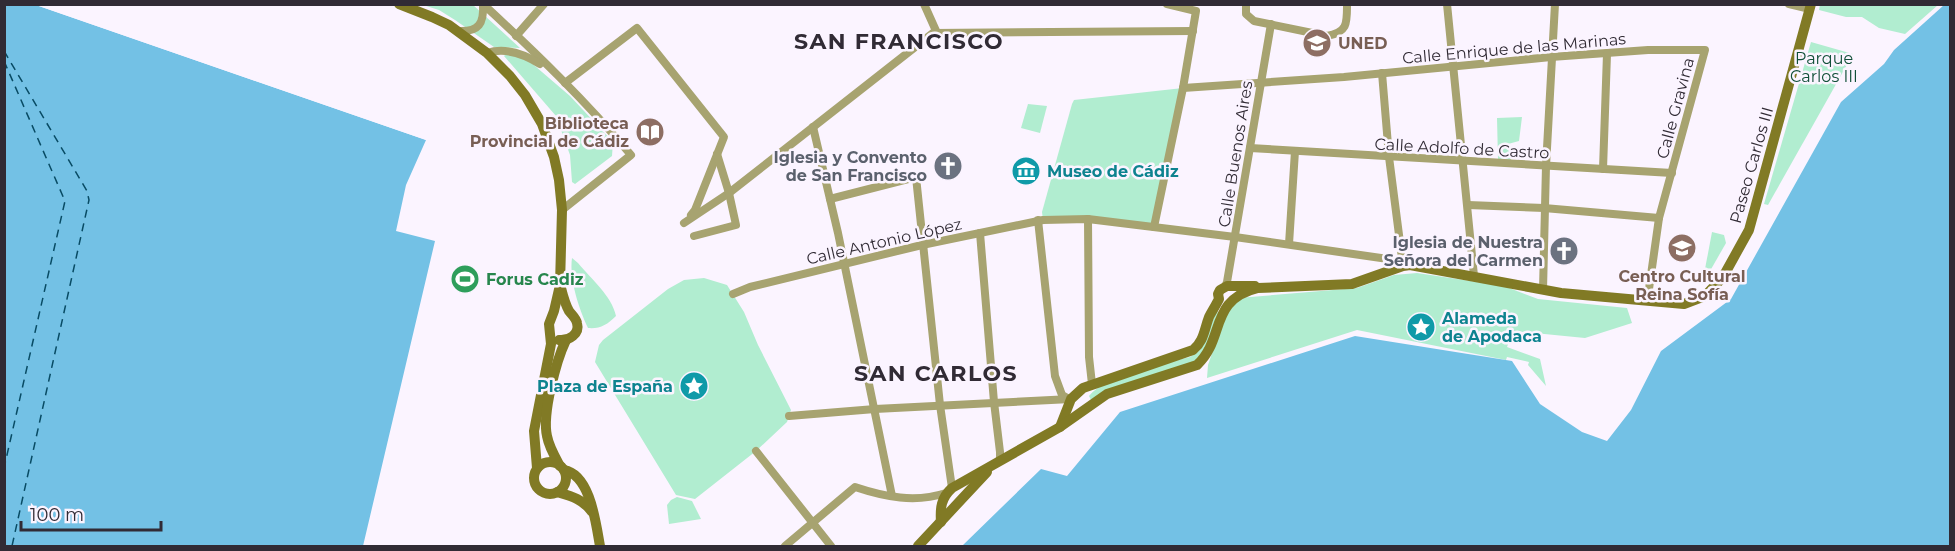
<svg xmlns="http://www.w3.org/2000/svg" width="1955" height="551" viewBox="0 0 1955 551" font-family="Montserrat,sans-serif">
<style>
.green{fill:#b1edd0}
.water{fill:#73c1e5}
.pier{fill:#fbf4ff}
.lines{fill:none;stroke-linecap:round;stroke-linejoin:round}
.ferry{stroke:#084b64;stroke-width:1.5;stroke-dasharray:8 6;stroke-linecap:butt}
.street{stroke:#a7a370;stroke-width:8}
.secondary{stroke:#817a25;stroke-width:10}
.labels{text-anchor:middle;stroke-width:5;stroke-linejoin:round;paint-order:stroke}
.education-label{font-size:16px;font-weight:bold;fill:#785e54;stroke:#fbf4ff;text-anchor:start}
.street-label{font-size:16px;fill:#312b35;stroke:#fbf4ff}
.park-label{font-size:16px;fill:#104f38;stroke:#fbf4ff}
.worship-label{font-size:16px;font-weight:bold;fill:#5b616d;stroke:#fbf4ff;text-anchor:end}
.culture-label{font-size:16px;font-weight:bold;fill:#0d838f;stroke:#fbf4ff;text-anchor:start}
.leisure-label{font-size:16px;font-weight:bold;fill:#27864d;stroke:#fbf4ff;text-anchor:start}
.district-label{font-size:22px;font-weight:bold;letter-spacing:1.5px;fill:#312b35;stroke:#fbf4ff}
</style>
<rect width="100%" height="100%" fill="#fbf4ff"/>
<g class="green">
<path d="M1820 4H1938V5L1905 34 1879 28 1862 17H1846L1819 10Z"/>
<path d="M423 5H473L520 48 494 47 455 20 439 10Z"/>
<path d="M1811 42 1853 54 1768 205 1764 204Z"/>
<path d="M507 53 528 60 570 96 613 142 612 156 575 184 572 182 570 155 556 116 504 56Z"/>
<path d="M1183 88 1154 227 1043 220 1042 212 1072 104 1074 100Z"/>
<path d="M1028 104 1047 106 1040 133 1021 128Z"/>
<path d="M1522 117 1519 141 1508 144 1511 160H1498L1497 118Z"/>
<path d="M1712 232 1724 235 1726 243 1702 285Z"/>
<path d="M572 258 578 263C591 279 612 296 616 316 607 325 600 329 588 328 579 309 569 279 572 258Z"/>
<path d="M1417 273 1504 286 1538 299 1627 308 1632 323 1585 338 1513 331 1507 347 1540 359 1546 386 1528 365 1529 362 1507 357 1506 360 1357 330 1207 378 1208 365 1226 313 1238 298 1357 288 1394 275Z"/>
<path d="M704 278 727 285 744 312 758 345 791 410 787 422 756 451 695 499 676 495 595 362 599 345 603 340 668 289 684 280Z"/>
<path d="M1217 311 1218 313 1208 347 1194 365 1091 400 1089 396C1105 376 1164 364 1190 357L1199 351Z"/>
<path d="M677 497 692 501 701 519 669 524 667 505 671 500Z"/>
</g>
<g class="water">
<path d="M4 5H36L426 140 406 185 396 231 435 241 363 546H5Z"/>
<path d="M1944 5H1950V546H962L1041 469 1067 476 1120 412 1355 336 1512 361 1540 404 1582 432 1607 441 1631 410 1661 351 1731 299 1841 102 1884 64 1894 50Z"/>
</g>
<path class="pier" d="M45 4 426 137V140L36 5Z"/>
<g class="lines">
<g class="ferry">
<path d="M4 51 87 191 89 200 12 546"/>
<path d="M4 61 65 201 4 468"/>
</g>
<g class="street">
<path d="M483 4C535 52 586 101 631 155L562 210"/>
<path d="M924 4 937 33"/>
<path d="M1246 4V14L1254 21 1327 36C1348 32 1347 23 1347 4"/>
<path d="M1447 4 1474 276"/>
<path d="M1789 4 1810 9"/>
<path d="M459 31C479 32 484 23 483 5"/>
<path d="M516 36 544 4"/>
<path d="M487 53C506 47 524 54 540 64"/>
<path d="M1382 73 1389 157 1403 266"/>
<path d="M565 83 637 28 724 137 695 210 691 215"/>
<path d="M1183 88 1344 77 1551 57 1648 50H1705L1659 218 1649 289 1650 300"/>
<path d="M813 127 838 233 892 496"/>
<path d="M1250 148 1672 173"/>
<path d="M1603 169 1607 54"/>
<path d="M830 199 916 177 940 405 952 488"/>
<path d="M1468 205 1544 208 1659 218"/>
<path d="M1088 219 1089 357 1092 384"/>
<path d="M1038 220 1055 376 1062 395 1069 399"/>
<path d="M684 223 729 193 933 33 1193 31"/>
<path d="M1154 227 1183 88 1196 11 1167 4"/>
<path d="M980 233 994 402 1000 452V459L997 463"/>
<path d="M694 236 736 225 729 193 717 154"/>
<path d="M1289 244 1295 151"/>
<path d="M1225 287 1227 282 1271 24"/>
<path d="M1543 290 1546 166 1555 4"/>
<path d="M733 294 750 287 922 245 1043 220 1088 219 1235 237 1388 259 1403 266"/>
<path d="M789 416 875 409 1071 399"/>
<path d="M756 451 831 546"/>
<path d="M785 546 855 487C885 497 915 503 946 493"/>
</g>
<g class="secondary">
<path d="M399 4 432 17 449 25 487 53 510 76 525 95 542 124 554 157 559 180 562 210 560 285 554 311 549 324 551 344 534 431 537 468"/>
<path d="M559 340C569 341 580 334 577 323 576 318 572 315 569 311 565 304 563 296 561 288"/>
<path d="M1060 427 1071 399 1083 388 1193 350C1204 341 1204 330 1209 317 1212 311 1216 305 1219 299L1218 294 1220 290 1227 286H1255"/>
<circle cx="550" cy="478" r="16"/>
<path d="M560 466C555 457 549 447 547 436 542 414 556 361 566 340"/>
<path d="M564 470C591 475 596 525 600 546"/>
<path d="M557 492C571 496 583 499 592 512"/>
<path d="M941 522C940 508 941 498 952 488L1060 427 1107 394 1197 365C1226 338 1208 300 1258 288L1352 284 1403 266 1410 265 1561 293 1684 304 1705 296 1723 277 1749 230 1811 4"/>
<path d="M918 546 987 472"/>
</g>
</g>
<defs>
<g id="university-disc" transform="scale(1.5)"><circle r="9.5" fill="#8d6e63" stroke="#fbf4ff"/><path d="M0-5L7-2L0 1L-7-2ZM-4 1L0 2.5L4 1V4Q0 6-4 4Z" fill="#fff"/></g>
<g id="library-disc" transform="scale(1.5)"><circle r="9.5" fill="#8d6e63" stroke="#fbf4ff"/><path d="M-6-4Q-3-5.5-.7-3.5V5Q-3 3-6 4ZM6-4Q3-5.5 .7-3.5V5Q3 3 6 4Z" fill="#fff"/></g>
<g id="church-disc" transform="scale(1.5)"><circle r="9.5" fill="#6b7280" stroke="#fbf4ff"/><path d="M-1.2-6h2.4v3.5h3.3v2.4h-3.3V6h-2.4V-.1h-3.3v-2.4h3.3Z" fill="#fff"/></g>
<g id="museum-disc" transform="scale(1.5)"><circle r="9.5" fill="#0f9aa8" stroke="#fbf4ff"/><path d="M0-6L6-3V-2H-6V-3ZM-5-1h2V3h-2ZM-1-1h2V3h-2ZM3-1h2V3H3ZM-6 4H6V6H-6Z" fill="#fff"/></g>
<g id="stadium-disc" transform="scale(1.5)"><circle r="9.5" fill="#2e9e5b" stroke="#fbf4ff"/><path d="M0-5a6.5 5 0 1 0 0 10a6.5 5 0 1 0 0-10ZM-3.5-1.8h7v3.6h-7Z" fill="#fff"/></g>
<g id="sight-disc" transform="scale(1.5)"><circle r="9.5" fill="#0f9aa8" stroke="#fbf4ff"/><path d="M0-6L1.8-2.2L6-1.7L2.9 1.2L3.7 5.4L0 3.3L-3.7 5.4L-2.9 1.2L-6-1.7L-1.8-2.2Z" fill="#fff"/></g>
</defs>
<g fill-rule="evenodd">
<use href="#university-disc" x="1317" y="43"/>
<use href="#library-disc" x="650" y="132"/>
<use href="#church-disc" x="948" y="166"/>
<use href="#museum-disc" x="1026" y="171"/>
<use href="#university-disc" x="1682" y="248"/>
<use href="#church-disc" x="1564" y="251"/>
<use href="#stadium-disc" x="465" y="279"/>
<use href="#sight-disc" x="1421" y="327"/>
<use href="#sight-disc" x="694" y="386"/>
</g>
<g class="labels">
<g class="education-label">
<text x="1338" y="49">UNED</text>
<text x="629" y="129" text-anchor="end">Biblioteca<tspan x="629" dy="18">Provincial de Cádiz</tspan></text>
<text x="1682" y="282" text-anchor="middle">Centro Cultural<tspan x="1682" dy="18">Reina Sofía</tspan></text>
</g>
<g class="street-label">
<text transform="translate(1514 48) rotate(-5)" y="6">Calle Enrique de las Marinas</text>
<text transform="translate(1675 108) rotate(-75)" y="6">Calle Gravina</text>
<text transform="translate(1462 148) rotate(3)" y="6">Calle Adolfo de Castro</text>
<text transform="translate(1235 154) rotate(-81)" y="6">Calle Buenos Aires</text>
<text transform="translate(1751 165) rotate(-74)" y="6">Paseo Carlos III</text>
<text transform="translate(884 241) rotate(-13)" y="6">Calle Antonio López</text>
</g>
<g class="park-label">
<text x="1824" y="64">Parque<tspan x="1824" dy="18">Carlos III</tspan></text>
</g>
<g class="worship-label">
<text x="927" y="163">Iglesia y Convento<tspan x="927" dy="18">de San Francisco</tspan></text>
<text x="1543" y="248">Iglesia de Nuestra<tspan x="1543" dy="18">Señora del Carmen</tspan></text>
</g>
<g class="culture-label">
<text x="1047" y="177">Museo de Cádiz</text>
<text x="1442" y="324">Alameda<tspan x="1442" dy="18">de Apodaca</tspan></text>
<text x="673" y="392" text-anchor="end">Plaza de España</text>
</g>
<g class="leisure-label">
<text x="486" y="285">Forus Cadiz</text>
</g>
<g class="district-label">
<text x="899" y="49">SAN FRANCISCO</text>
<text x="936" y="381">SAN CARLOS</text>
</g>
</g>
<rect width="1955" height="551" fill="none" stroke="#312b35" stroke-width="12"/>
<path d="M21 521v9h140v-9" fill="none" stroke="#312b35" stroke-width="3"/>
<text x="30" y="521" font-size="18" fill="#312b35" stroke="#fbf4ff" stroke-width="4.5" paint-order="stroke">100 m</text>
</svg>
